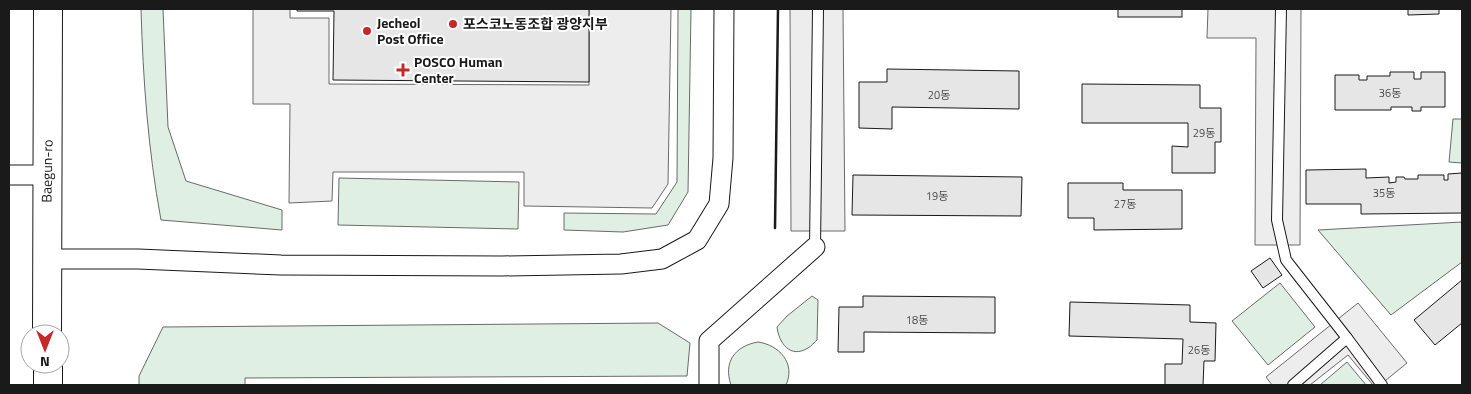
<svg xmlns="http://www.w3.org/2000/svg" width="1471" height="394" viewBox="0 0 1471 394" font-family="'Titillium Web','Noto Sans KR',sans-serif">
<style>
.green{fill:#e0efe3;stroke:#6a6a6a}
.parking{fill:#ededed;stroke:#6a6a6a}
.building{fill:#e6e6e6;stroke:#1a1a1a}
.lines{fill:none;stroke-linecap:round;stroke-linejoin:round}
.lane-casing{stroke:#1a1a1a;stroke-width:12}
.street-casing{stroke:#1a1a1a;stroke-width:21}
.secondary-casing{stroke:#1a1a1a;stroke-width:30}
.lane{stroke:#fff;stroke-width:10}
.street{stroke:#fff;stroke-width:19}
.secondary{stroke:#fff;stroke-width:28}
.wall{stroke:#1a1a1a;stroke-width:2.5}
.poi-dot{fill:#c62828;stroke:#fff;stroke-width:2}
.labels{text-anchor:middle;stroke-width:4;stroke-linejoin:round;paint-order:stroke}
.number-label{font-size:11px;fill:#4d4d4d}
.poi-label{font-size:14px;font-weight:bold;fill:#1a1a1a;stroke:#fff;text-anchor:start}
.street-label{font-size:14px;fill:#1a1a1a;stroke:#fff}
</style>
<rect width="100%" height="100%" fill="#fff"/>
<g class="green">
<path d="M141 9H163L168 127 186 181 282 210V230L161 220C148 150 143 79 141 9Z"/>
<path d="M678 9H691L688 192 668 225 623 232 564 230V213L656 214 677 182Z"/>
<path d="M1453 119H1462V163L1449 162Z"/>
<path d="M339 178 519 182 518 229 338 225Z"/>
<path d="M1462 222V262L1391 315 1318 230Z"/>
<path d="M1280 283 1315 327 1268 365 1232 321Z"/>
<path d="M812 296 818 300 817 340C814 342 811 347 808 348 790 359 779 343 777 327L787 316Z"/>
<path d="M658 323 690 343 687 376 245 378V385H139V376L163 327Z"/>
<path d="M758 342C779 345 796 363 786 385H731C723 362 735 346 758 342Z"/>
<path d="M1347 362 1366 385H1320Z"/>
</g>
<g class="parking">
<path d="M253 9H290V18H329V84L589 85V9H671L668 184 652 208 524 206V172H333L332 201 289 203 290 104H253Z"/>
<path d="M790 9H843L845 231H791Z"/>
<path d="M1208 9H1301L1300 245H1255L1256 38H1207Z"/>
<path d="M1358 303 1407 363 1380 385H1373L1348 355 1310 385H1272L1266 377Z"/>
</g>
<g class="building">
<path d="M297 9H589V82L333 80 334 11H297Z"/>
<rect x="1118" y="9" width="64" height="8"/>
<path d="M1408 9H1439V14L1408 15Z"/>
<path d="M887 69 1019 71V109L892 107V129L859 128V82H887Z"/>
<path d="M1390 72H1414V79H1421V72H1445V107H1421V111H1412V107H1391V110H1335V75H1359V80H1367V76H1390Z"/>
<path d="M1082 84 1200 85V108H1221V142H1215V173H1172V146L1188 147V123H1082Z"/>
<path d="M1366 169V178L1389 177V183L1396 182V177H1404L1405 179H1418V175H1444V180H1448V174L1462 173V213L1361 214V204H1306V170Z"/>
<path d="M853 175 1022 177 1021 216 852 215Z"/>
<path d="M1068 183H1123V190H1182V229L1094 230V218H1068Z"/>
<path d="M1270 258 1282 275 1263 288 1251 271Z"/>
<path d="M1462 280V323L1435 345 1414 320Z"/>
<path d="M863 296 995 297V333L864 332V352H838L839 307H863Z"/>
<path d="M1070 302 1190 305V322L1216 323 1215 361H1204L1203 385H1165V364H1182L1183 339 1069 336Z"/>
</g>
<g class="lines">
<g class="lane-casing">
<g id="lane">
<path d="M1281 9 1277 220 1286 260 1347 338 1293 385"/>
<path d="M815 247 818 9"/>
<path d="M1347 338 1382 385"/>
</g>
</g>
<g class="street-casing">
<g id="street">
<path d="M9 175H47"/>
<path d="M47 259H138L281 265 502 266 621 264 662 259 697 240 719 204 723 158 724 9"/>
<path d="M709 385V341L815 247"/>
</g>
</g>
<g class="secondary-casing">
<g id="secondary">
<path d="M47 334 48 9"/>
<path d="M48 364V385"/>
</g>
</g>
<use href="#lane" class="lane"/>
<use href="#street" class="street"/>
<use href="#secondary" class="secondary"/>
<path class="wall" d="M775 228 778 9"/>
</g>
<g class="poi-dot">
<circle cx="453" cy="24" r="5"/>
<circle cx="367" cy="31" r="5"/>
<path d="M400.5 62.5h5v5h5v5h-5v5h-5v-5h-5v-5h5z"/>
</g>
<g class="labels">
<g class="number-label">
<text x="1390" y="97">36동</text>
<text x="939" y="99">20동</text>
<text x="1204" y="137">29동</text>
<text x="1384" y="197">35동</text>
<text x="937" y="200">19동</text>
<text x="1125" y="208">27동</text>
<text x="917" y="324">18동</text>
<text x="1199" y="354">26동</text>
</g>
<g class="poi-label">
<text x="377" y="28">Jecheol<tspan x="377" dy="16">Post Office</tspan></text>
<text x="463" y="29">포스코노동조합 광양지부</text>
<text x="414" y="67">POSCO Human<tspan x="414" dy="16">Center</tspan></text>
</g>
<g class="street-label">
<text transform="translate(47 171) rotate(-89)" y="5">Baegun-ro</text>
</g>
</g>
<rect width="1471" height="394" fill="none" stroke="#1a1a1a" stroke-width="20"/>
<g transform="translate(45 349) rotate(180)"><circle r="24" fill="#ffffff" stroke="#a3a3a3"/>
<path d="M0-4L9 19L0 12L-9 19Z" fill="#c62828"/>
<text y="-8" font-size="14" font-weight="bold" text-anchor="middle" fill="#1a1a1a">N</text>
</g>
</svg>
